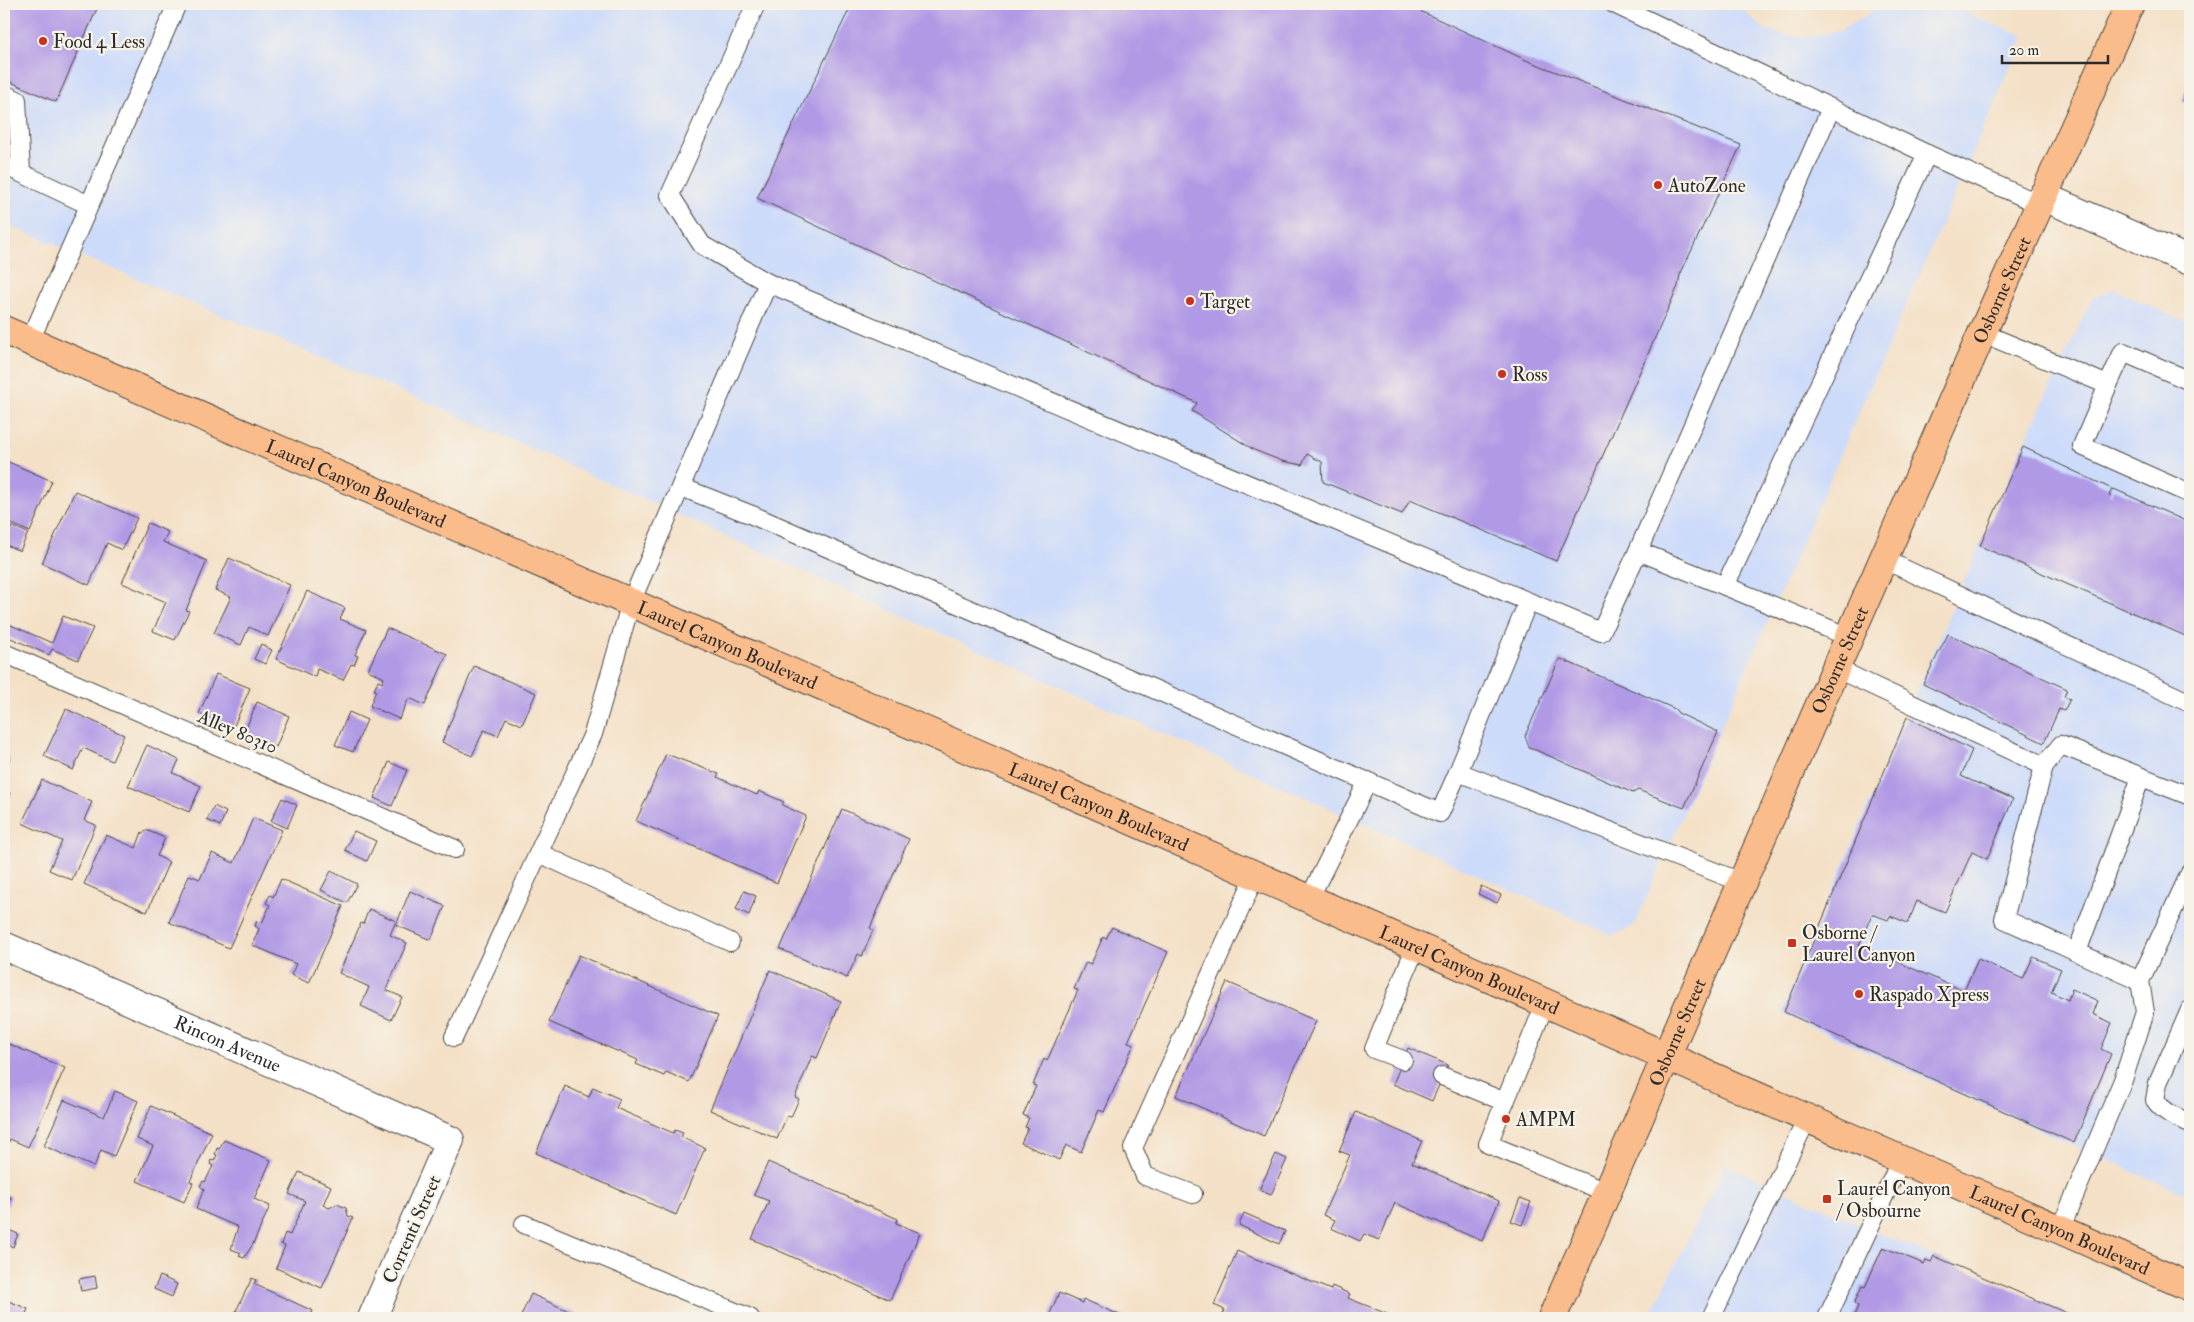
<svg xmlns="http://www.w3.org/2000/svg" width="2194" height="1322" viewBox="0 0 2194 1322" font-family="'IM FELL Double Pica',serif">
<style>
.built{fill:#cddbfa}
.building{fill:#b19ae5}
.lines{fill:none;stroke-linecap:round;stroke-linejoin:round}
.lane-casing{stroke:#494642;stroke-width:20}
.street-casing{stroke:#494642;stroke-width:30}
.primary-casing{stroke:#494642;stroke-width:30}
.lane{stroke:#fff;stroke-width:18}
.street{stroke:#fff;stroke-width:28}
.primary{stroke:#fabc8b;stroke-width:28}
.poi-dot{fill:#c8321e;stroke:#f7f3e8;stroke-width:2}
.labels{text-anchor:middle;stroke-width:4.5;stroke-linejoin:round;paint-order:stroke}
.poi-label{font-size:19px;fill:#2b2b2b;stroke:#f7f3e8;text-anchor:start}
.street-label{font-size:19px;fill:#2b2b2b;stroke:#f7f3e8}
</style>
<rect width="100%" height="100%" fill="#f7f3e8"/>
<filter id="ink" filterUnits="userSpaceOnUse"><feTurbulence type="fractalNoise" baseFrequency=".02" numOctaves="2"/><feDisplacementMap in="SourceGraphic" scale="10" xChannelSelector="R" yChannelSelector="G"/><feConvolveMatrix kernelMatrix="1 2 1 2 8 2 1 2 1" color-interpolation-filters="sRGB"/></filter>
<filter id="wash" filterUnits="userSpaceOnUse"><feTurbulence type="fractalNoise" baseFrequency=".0096" numOctaves="4" result="noise"/><feDisplacementMap in="SourceGraphic" scale="20" xChannelSelector="R" yChannelSelector="G"/><feGaussianBlur stdDeviation="1.12" result="paint"/><feColorMatrix in="noise" values="0 0 0 0 0 0 0 0 0 0 0 0 0 0 0 0 0 1.4 0 .05"/><feComposite in="paint" operator="in"/></filter>
<g filter="url(#wash)">
<rect width="100%" height="100%" fill="#f4e0c6"/>
<g class="built">
<path d="M4 4H1737L1761 27 1784 35 1806 37 1839 31 1865 17 1880 4H1944L2024 36 1634 926 1613 936 450 412 4 223Z"/>
<path d="M2113 289 2190 324V1196L2074 1146 1781 1013 1905 718 2024 443 2092 299Z"/>
<path d="M1725 1165 2073 1318H1649Z"/>
</g>
<g id="blocks">
<g class="building">
<path d="M4 4H99L56 102 4 79Z"/>
<path d="M852 4H1405L1526 60 1741 145 1680 275 1678 286 1556 561 1410 500 1402 514 1323 482 1322 462 1307 454 1302 465 1282 461 1254 450 1192 411 1197 403 757 198Z"/>
<path d="M2190 79V105L2182 101Z"/>
<path d="M2023 447 2112 489 2109 495 2111 496 2114 489 2190 523V638L1980 546Z"/>
<path d="M4 460 52 481 30 532 10 523 4 539Z"/>
<path d="M75 491 137 518 122 550 107 543 89 585 42 563Z"/>
<path d="M148 523 168 532 163 542 207 561 186 610 189 611 175 640 153 631 166 602 122 583Z"/>
<path d="M12 526 28 533 20 551 4 544Z"/>
<path d="M229 558 290 585 268 636 249 627 241 645 214 633 231 597 215 590Z"/>
<path d="M307 591 345 608 340 619 366 630 355 655 358 656 354 665 351 664 343 680 317 669 315 677 276 659Z"/>
<path d="M63 616 93 628 78 660 52 649 49 655 4 635V622L52 643Z"/>
<path d="M387 628 447 654 425 705 409 698 399 719 370 706 376 690H374L378 681 382 683 384 678 368 670Z"/>
<path d="M1948 634 2067 689 2064 697 2070 699 2064 711 2059 709 2044 743 1923 684Z"/>
<path d="M261 644 272 650 265 664 254 659Z"/>
<path d="M1561 659 1675 709 1678 713 1718 732 1684 808 1638 790 1633 793 1529 747 1525 736 1559 660Z"/>
<path d="M474 666 536 693 522 725 506 718 498 736 484 730 472 756 442 742Z"/>
<path d="M216 674 250 688 233 728 199 714Z"/>
<path d="M257 702 289 716 276 747 244 733Z"/>
<path d="M66 709 124 735 112 761 83 748 73 770 44 756Z"/>
<path d="M349 712 367 720 353 752 335 745Z"/>
<path d="M1907 717 1972 750 1961 776 2013 799 1987 859 1972 852 1945 912 1917 901 1908 923 1890 916 1888 920 1872 914 1859 945 1964 991 1978 959 2023 979 2033 957 2061 969 2051 992 2068 1000 2072 989 2098 1001 2093 1014 2112 1023 2101 1049 2111 1054 2074 1143 1784 1012Z"/>
<path d="M147 745 179 760 173 773 201 786 189 812 128 786Z"/>
<path d="M666 754 719 774 717 777 757 795 759 791 784 802 782 805 806 816 777 883 636 821Z"/>
<path d="M4 755 10 758 4 771Z"/>
<path d="M389 762 407 770 392 806 374 798Z"/>
<path d="M42 780 92 802 84 820 96 825 72 880 49 870 62 841 22 823Z"/>
<path d="M4 791 10 793 4 808Z"/>
<path d="M282 798 297 805 287 828 271 821Z"/>
<path d="M214 806 226 812 220 826 207 820Z"/>
<path d="M842 809 909 839 870 928 873 930 862 956 858 954 847 978 780 949Z"/>
<path d="M253 818 282 830 229 948 169 922 189 875 200 879 212 853 234 863Z"/>
<path d="M146 830 165 838 157 856 169 862 147 912 84 884 106 835 136 848 142 832 144 833Z"/>
<path d="M354 831 376 841 367 861 345 850Z"/>
<path d="M331 871 357 884 347 903 321 890Z"/>
<path d="M281 879 343 906 309 983 291 975 296 964 252 945 259 929 255 926 257 921 262 923 270 905 266 903 270 895 273 897Z"/>
<path d="M1481 886 1501 895 1497 903 1478 894Z"/>
<path d="M410 891 445 906 431 940 396 925Z"/>
<path d="M744 891 756 896 749 915 736 909Z"/>
<path d="M369 909 396 921 390 935 407 943 386 990 402 997 391 1020 361 1006 369 987 339 973 361 923 363 924Z"/>
<path d="M1112 927 1168 952 1128 1042 1134 1044 1104 1112 1099 1110 1081 1152 1066 1145 1059 1160 1021 1143 1028 1128 1025 1127 1029 1118 1023 1115 1036 1086 1033 1085 1044 1059 1047 1061 1078 990 1074 989 1086 962 1091 964 1103 937 1106 939Z"/>
<path d="M579 955 718 1016 689 1082 666 1072 664 1076 636 1064 638 1060 549 1022Z"/>
<path d="M770 970 841 1001 817 1058 812 1056 795 1097 799 1099 791 1117 787 1116 777 1139 710 1110Z"/>
<path d="M1227 982 1316 1021 1264 1136 1176 1096Z"/>
<path d="M4 1042 65 1068 28 1147 10 1139 8 1143 4 1141Z"/>
<path d="M1408 1048 1448 1065 1432 1101 1393 1084Z"/>
<path d="M565 1086 589 1097 593 1087 620 1099 616 1108 673 1133 675 1130 683 1133 681 1137 705 1148 676 1215 536 1153Z"/>
<path d="M115 1091 138 1101 114 1156 101 1150 94 1167 44 1146 64 1100 104 1117Z"/>
<path d="M151 1106 212 1133 190 1181 193 1183 184 1202 137 1181 153 1146 137 1139Z"/>
<path d="M1356 1112 1422 1141 1412 1163 1499 1201 1482 1241 1395 1203 1379 1240 1364 1234 1360 1241 1331 1228 1335 1220 1323 1215 1350 1155 1339 1151Z"/>
<path d="M224 1140 271 1160 254 1199 270 1206 253 1244 244 1258 239 1256 241 1253 231 1249 238 1227 196 1209 204 1189 200 1186 203 1181 205 1182 213 1166 210 1164 211 1160 214 1161 217 1155 215 1154 217 1148 219 1149Z"/>
<path d="M1276 1154 1287 1159 1271 1195 1259 1190Z"/>
<path d="M768 1162 898 1219 896 1223 920 1233 890 1300 752 1239 769 1201 754 1195Z"/>
<path d="M299 1172 331 1186 323 1205 329 1208 337 1204 346 1208 348 1216 353 1218 322 1288 276 1268 285 1246 281 1244 285 1233 290 1235 305 1201 289 1194Z"/>
<path d="M4 1193 11 1197 6 1209 4 1208Z"/>
<path d="M1520 1198 1531 1202 1522 1225 1511 1221Z"/>
<path d="M1244 1213 1285 1231 1279 1244 1239 1225Z"/>
<path d="M4 1228 18 1234 13 1247 4 1243Z"/>
<path d="M1883 1247 1924 1264 1926 1260 1931 1262 1934 1256 2078 1318H1853L1858 1306 1854 1304 1862 1286 1865 1287Z"/>
<path d="M1237 1251 1331 1290 1332 1286 1350 1294 1348 1298 1397 1318H1221L1225 1310 1214 1305Z"/>
<path d="M95 1276 97 1288 81 1291 79 1279Z"/>
<path d="M160 1276 177 1284 172 1297 154 1289Z"/>
<path d="M252 1278 256 1280 254 1284 313 1311 309 1318H253L236 1311Z"/>
<path d="M1059 1293 1082 1303 1083 1299 1126 1318H1048Z"/>
<path d="M531 1294 584 1318H520Z"/>
<path d="M4 1299 28 1309 24 1318H4Z"/>
</g>
</g>
</g>
<g filter="url(#ink)">
<use href="#blocks" fill-opacity="0" stroke="#494642" stroke-width="1"/>
<g class="lines">
<g class="lane-casing">
<g id="lane">
<path d="M1614 4 1927 154 2039 204"/>
<path d="M4 94 17 100 21 172"/>
<path d="M4 165 89 205"/>
<path d="M768 283 1601 632 1638 551"/>
<path d="M1982 333 2108 385 2123 352 2190 381"/>
<path d="M30 341 177 4"/>
<path d="M2108 385 2082 446 2190 494"/>
<path d="M681 487 752 515 1440 813 1458 772"/>
<path d="M1883 559 2190 703"/>
<path d="M1725 586 1638 551 1831 108"/>
<path d="M1528 602 1458 772 1741 882"/>
<path d="M1849 637 1725 586 1927 154"/>
<path d="M4 653 455 849"/>
<path d="M1835 668 2044 766 2061 745 2190 796"/>
<path d="M2044 766 2004 919 2140 981"/>
<path d="M539 853 730 942"/>
<path d="M1309 899 1368 781"/>
<path d="M2077 952 2141 777"/>
<path d="M2190 1010 2158 1083 2155 1100C2164 1113 2176 1117 2190 1123"/>
<path d="M454 1037 593 734 631 602 768 283 702 245 670 195 756 4"/>
<path d="M1403 1060 1374 1049 1416 946"/>
<path d="M1442 1076 1505 1102 1488 1144 1606 1192"/>
<path d="M1505 1102 1545 1004"/>
<path d="M1193 1194 1145 1176 1133 1148 1255 876"/>
<path d="M524 1224 750 1318"/>
<path d="M2060 1230 2123 1080 2145 1012 2140 981 2190 873"/>
<path d="M1711 1318 1807 1119"/>
<path d="M1827 1318 1901 1160"/>
</g>
</g>
<g class="street-casing">
<g id="street">
<path d="M2042 196 2190 261"/>
<path id="s1" d="M4 946 450 1140 372 1318"/>
</g>
</g>
<g class="primary-casing">
<g id="primary">
<path id="s2" d="M4 330 1103 808 2190 1287"/>
<path id="s3" d="M1552 1318 1982 333 2130 4"/>
</g>
</g>
<use href="#lane" class="lane"/>
<use href="#street" class="street"/>
<use href="#primary" class="primary"/>
</g>
</g>
<g class="poi-dot">
<circle cx="43" cy="41" r="5"/>
<circle cx="1658" cy="185" r="5"/>
<circle cx="1190" cy="301" r="5"/>
<circle cx="1502" cy="374" r="5"/>
<rect x="1787" y="938" width="10" height="10" rx="2.5"/>
<circle cx="1859" cy="994" r="5"/>
<circle cx="1506" cy="1119" r="5"/>
<rect x="1822" y="1194" width="10" height="10" rx="2.5"/>
</g>
<g class="labels">
<g class="poi-label">
<text x="53" y="48">Food 4 Less</text>
<text x="1668" y="192">AutoZone</text>
<text x="1200" y="308">Target</text>
<text x="1512" y="381">Ross</text>
<text x="1802" y="939">Osborne /<tspan x="1802" dy="22">Laurel Canyon</tspan></text>
<text x="1869" y="1001">Raspado Xpress</text>
<text x="1516" y="1126">AMPM</text>
<text x="1837" y="1195">Laurel Canyon<tspan x="1837" dy="22">/ Osbourne</tspan></text>
</g>
<g class="street-label">
<text dy="7" stroke="none"><textPath href="#s3" startOffset="1122">Osborne Street</textPath></text>
<text dy="7" stroke="none"><textPath href="#s2" startOffset="384">Laurel Canyon Boulevard</textPath></text>
<text dy="7" stroke="none"><textPath href="#s2" startOffset="789">Laurel Canyon Boulevard</textPath></text>
<text dy="7" stroke="none"><textPath href="#s3" startOffset="718">Osborne Street</textPath></text>
<text transform="translate(238 731) rotate(23)" y="7">Alley 80310</text>
<text dy="7" stroke="none"><textPath href="#s2" startOffset="1194">Laurel Canyon Boulevard</textPath></text>
<text dy="7" stroke="none"><textPath href="#s2" startOffset="1599">Laurel Canyon Boulevard</textPath></text>
<text dy="7" stroke="none"><textPath href="#s3" startOffset="312">Osborne Street</textPath></text>
<text dy="7" stroke="none"><textPath href="#s1" startOffset="244">Rincon Avenue</textPath></text>
<text transform="translate(411 1229) rotate(-66)" y="7">Correnti Street</text>
<text dy="7" stroke="none"><textPath href="#s2" startOffset="2244">Laurel Canyon Boulevard</textPath></text>
</g>
</g>
<rect width="2194" height="1322" fill="none" stroke="#f7f3e8" stroke-width="20"/>
<path d="M2002 55v8h106v-8" fill="none" stroke="#2b2b2b" stroke-width="2.5"/>
<text x="2009" y="55" font-size="15" fill="#2b2b2b" stroke="#f7f3e8" stroke-width="4" paint-order="stroke">20 m</text>
</svg>
